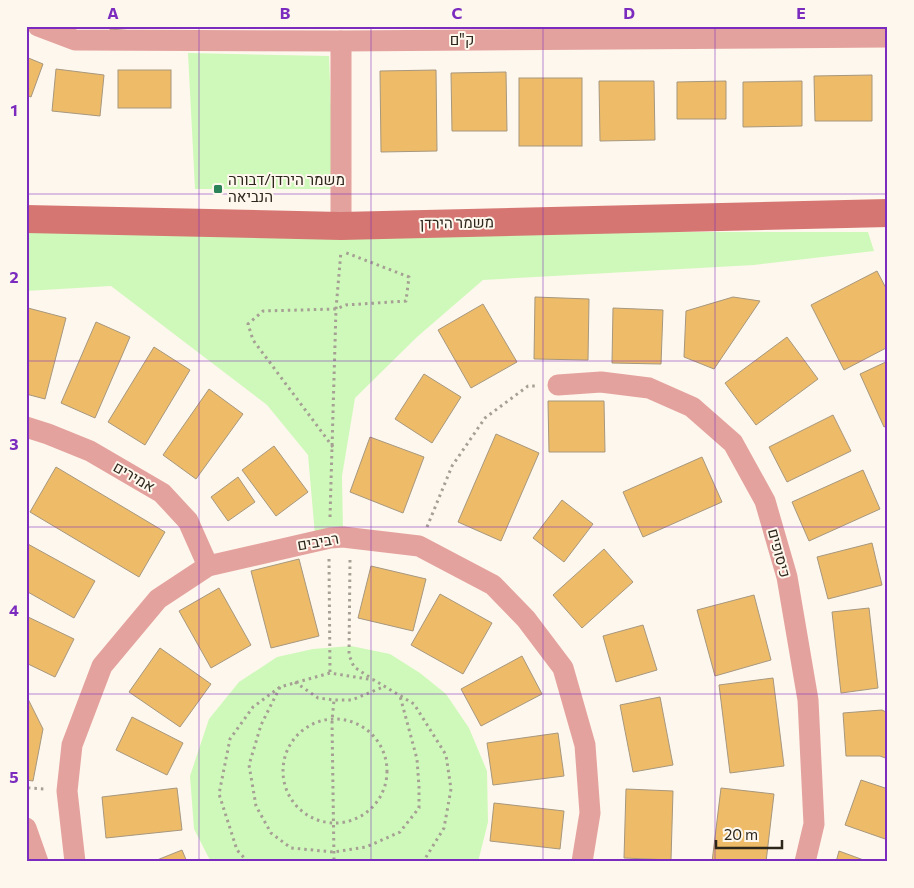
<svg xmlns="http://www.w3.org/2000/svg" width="914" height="888" viewBox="0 0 914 888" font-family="Commissioner,Heebo,sans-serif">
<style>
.green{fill:#cff9ba}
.building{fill:#eebc69;stroke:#a7977d}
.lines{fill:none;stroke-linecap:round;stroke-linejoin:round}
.path{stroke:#a59f94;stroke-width:3;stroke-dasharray:2.5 4;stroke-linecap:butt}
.street{stroke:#e4a29e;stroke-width:21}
.secondary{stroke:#d57672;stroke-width:28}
.grid{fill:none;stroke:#7b2cbf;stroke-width:1;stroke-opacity:0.55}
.poi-dot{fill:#2a8359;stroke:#fef7ed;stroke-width:2}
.labels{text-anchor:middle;stroke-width:4;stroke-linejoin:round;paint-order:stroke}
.street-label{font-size:15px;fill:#2c261b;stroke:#fef7ed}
.poi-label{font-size:15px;fill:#2c261b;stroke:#fef7ed;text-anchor:start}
.neatline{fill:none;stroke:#7b2cbf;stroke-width:2}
.grid-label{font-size:16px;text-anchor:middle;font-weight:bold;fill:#7b2cbf}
</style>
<rect width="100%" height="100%" fill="#fef7ed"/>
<g class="green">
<path d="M188 53 329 56 334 189H195Z"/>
<path d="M26 232H868L874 251 754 265 483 280 417 337 355 398 342 476 343 532 315 535 308 455 267 405 111 286 26 291Z"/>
<path d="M351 646 390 654 420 673 446 694 469 728 487 771 488 822 478 862H211L194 829 190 776 209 719 239 682 277 657 313 649Z"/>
</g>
<g class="building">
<path d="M111 26H157L110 30Z"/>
<rect x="253" y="26" width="68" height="1"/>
<path d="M26 57 43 64 31 97 26 95Z"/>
<path d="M56 69 104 75 100 116 52 111Z"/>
<rect x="118" y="70" width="53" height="38"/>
<path d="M436 70 437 151 381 152 380 71Z"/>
<path d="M506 72 507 131H452L451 73Z"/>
<path d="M872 75V121H815L814 76Z"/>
<rect x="519" y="78" width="63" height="68"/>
<path d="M599 81H654L655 140 600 141Z"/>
<path d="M726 81V119H677V82Z"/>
<path d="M802 81V126L743 127V82Z"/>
<path d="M877 271 888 292V347L844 370 811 305Z"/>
<path d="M535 297 589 299 588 360 534 359Z"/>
<path d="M733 297 760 301 714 369 684 357 686 311Z"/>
<path d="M483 304 517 362 471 388 438 330Z"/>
<path d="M28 308 66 318 45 399 26 394V313Z"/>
<path d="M613 308 663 310 661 364 612 363Z"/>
<path d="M96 322 130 337 95 418 61 403Z"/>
<path d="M787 337 818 379 756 425 725 383Z"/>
<path d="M154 347 190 370 145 445 108 422Z"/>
<path d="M888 361V425L884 427 860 374Z"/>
<path d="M424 374 461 397 432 443 395 419Z"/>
<path d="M209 389 243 414 196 479 163 455Z"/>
<path d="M548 401H604L605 452H549Z"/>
<path d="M833 415 851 451 787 482 769 447Z"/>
<path d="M496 434 539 453 501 541 458 522Z"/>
<path d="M370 437 424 457 403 513 350 492Z"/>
<path d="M274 446 308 492 276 516 242 470Z"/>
<path d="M702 457 722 502 643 537 623 492Z"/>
<path d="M56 467 165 532 139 577 30 512Z"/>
<path d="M863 470 880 509 809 541 792 502Z"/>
<path d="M238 477 255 502 228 521 211 497Z"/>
<path d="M562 500 593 524 564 562 533 538Z"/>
<path d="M26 543 95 581 74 618 26 591Z"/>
<path d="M872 543 882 585 828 599 817 557Z"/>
<path d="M604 549 633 582 582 628 553 595Z"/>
<path d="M299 559 319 636 271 648 251 571Z"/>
<path d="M371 566 426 579 413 631 358 618Z"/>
<path d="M219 588 251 645 211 668 179 611Z"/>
<path d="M440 594 492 623 463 674 411 645Z"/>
<path d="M754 595 771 660 715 676 697 610Z"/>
<path d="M869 608 878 688 841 693 832 612Z"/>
<path d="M26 616 74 639 55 677 26 663Z"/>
<path d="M643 625 657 670 616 682 603 636Z"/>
<path d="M160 648 211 684 180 727 129 692Z"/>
<path d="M522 656 542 694 481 726 461 689Z"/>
<path d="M773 678 784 766 730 773 719 685Z"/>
<path d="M26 695 43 729 33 781 26 780Z"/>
<path d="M660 697 673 765 633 772 620 705Z"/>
<path d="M882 710 888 713V759L880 756H846L843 713Z"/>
<path d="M132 717 183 743 167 775 116 750Z"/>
<path d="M558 733 564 776 493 785 487 743Z"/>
<path d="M861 780 888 789V840L845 825Z"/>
<path d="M177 788 182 830 106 838 102 797Z"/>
<path d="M721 788 774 794 766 862H712Z"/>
<path d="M626 789 673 791 671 860 624 858Z"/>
<path d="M494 803 564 811 560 849 490 841Z"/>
<path d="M182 850 187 862H152Z"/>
<path d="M839 851 869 862H836Z"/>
</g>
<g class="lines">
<g class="path">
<path d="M333 447 253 340 248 324 263 311 336 309 346 305 406 301 409 277 344 252"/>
<path d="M330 517 336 309 341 251"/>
<path d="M427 527 452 466 485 418 528 386H537"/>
<path d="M329 559 330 673"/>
<path d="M350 560 349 655 354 667 371 678"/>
<path d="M295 682 318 698 334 700H352L383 687"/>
<path d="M280 687 261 725 249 765 256 806 271 833 291 848 334 852 366 847 400 832 419 808V787L417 759 400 696"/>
<circle cx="335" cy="771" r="52"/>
<path d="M26 795 29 788 45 789"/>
<path d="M334 860 332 721 334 700"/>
<path d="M248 862 237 850 219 794 230 739 253 707 280 687 330 673 374 680 414 704 446 755 451 789 444 828 423 862"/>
<path d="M324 862 334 860 340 862"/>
</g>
<g class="street">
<path d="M38 26 75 40 341 41 888 37"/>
<path d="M341 226V41"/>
<path d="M558 385 601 382 649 388 692 407 733 443 765 501 787 577 808 700 814 824 805 862"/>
<path d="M26 427 48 434 90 451 162 493 188 521 208 566"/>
<path d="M26 828 38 862"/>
<path d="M75 862 67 791 72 745 102 666 158 599 208 566 330 538 343 537 419 546 493 585 526 619 563 668 585 745 590 813 582 862"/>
</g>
<path class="secondary" d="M26 219 341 226 888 213"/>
</g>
<path class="grid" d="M199 26V862M371 26V862M543 26V862M715 26V862M26 194H888M26 361H888M26 527H888M26 694H888"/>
<rect class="poi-dot" x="213" y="184" width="10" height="10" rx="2.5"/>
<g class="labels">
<g class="street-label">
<text x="462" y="45">ק"ם</text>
<text transform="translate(457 223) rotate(-1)" y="5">משמר הירדן</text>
<text transform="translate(134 477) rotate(30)" y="5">אמירים</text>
<text transform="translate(318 542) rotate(-10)" y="5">רביבים</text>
<text transform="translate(779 553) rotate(75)" y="5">כיסופים</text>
</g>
<g class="poi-label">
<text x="228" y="185">משמר הירדן/דבורה<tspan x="228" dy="17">הנביאה</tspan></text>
</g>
</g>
<rect width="914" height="888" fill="none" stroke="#fef7ed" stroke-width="55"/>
<path d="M716 840v8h66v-8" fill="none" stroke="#2c261b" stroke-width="2.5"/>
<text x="724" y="840" font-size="15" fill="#2c261b" stroke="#fef7ed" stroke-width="4" paint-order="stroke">20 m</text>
<rect x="28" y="28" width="858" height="832" class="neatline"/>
<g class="grid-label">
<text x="113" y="19">A</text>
<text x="285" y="19">B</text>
<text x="457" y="19">C</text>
<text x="629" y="19">D</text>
<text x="801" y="19">E</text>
<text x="14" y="116">1</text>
<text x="14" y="283">2</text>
<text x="14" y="450">3</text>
<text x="14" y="616">4</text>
<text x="14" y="783">5</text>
</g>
</svg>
